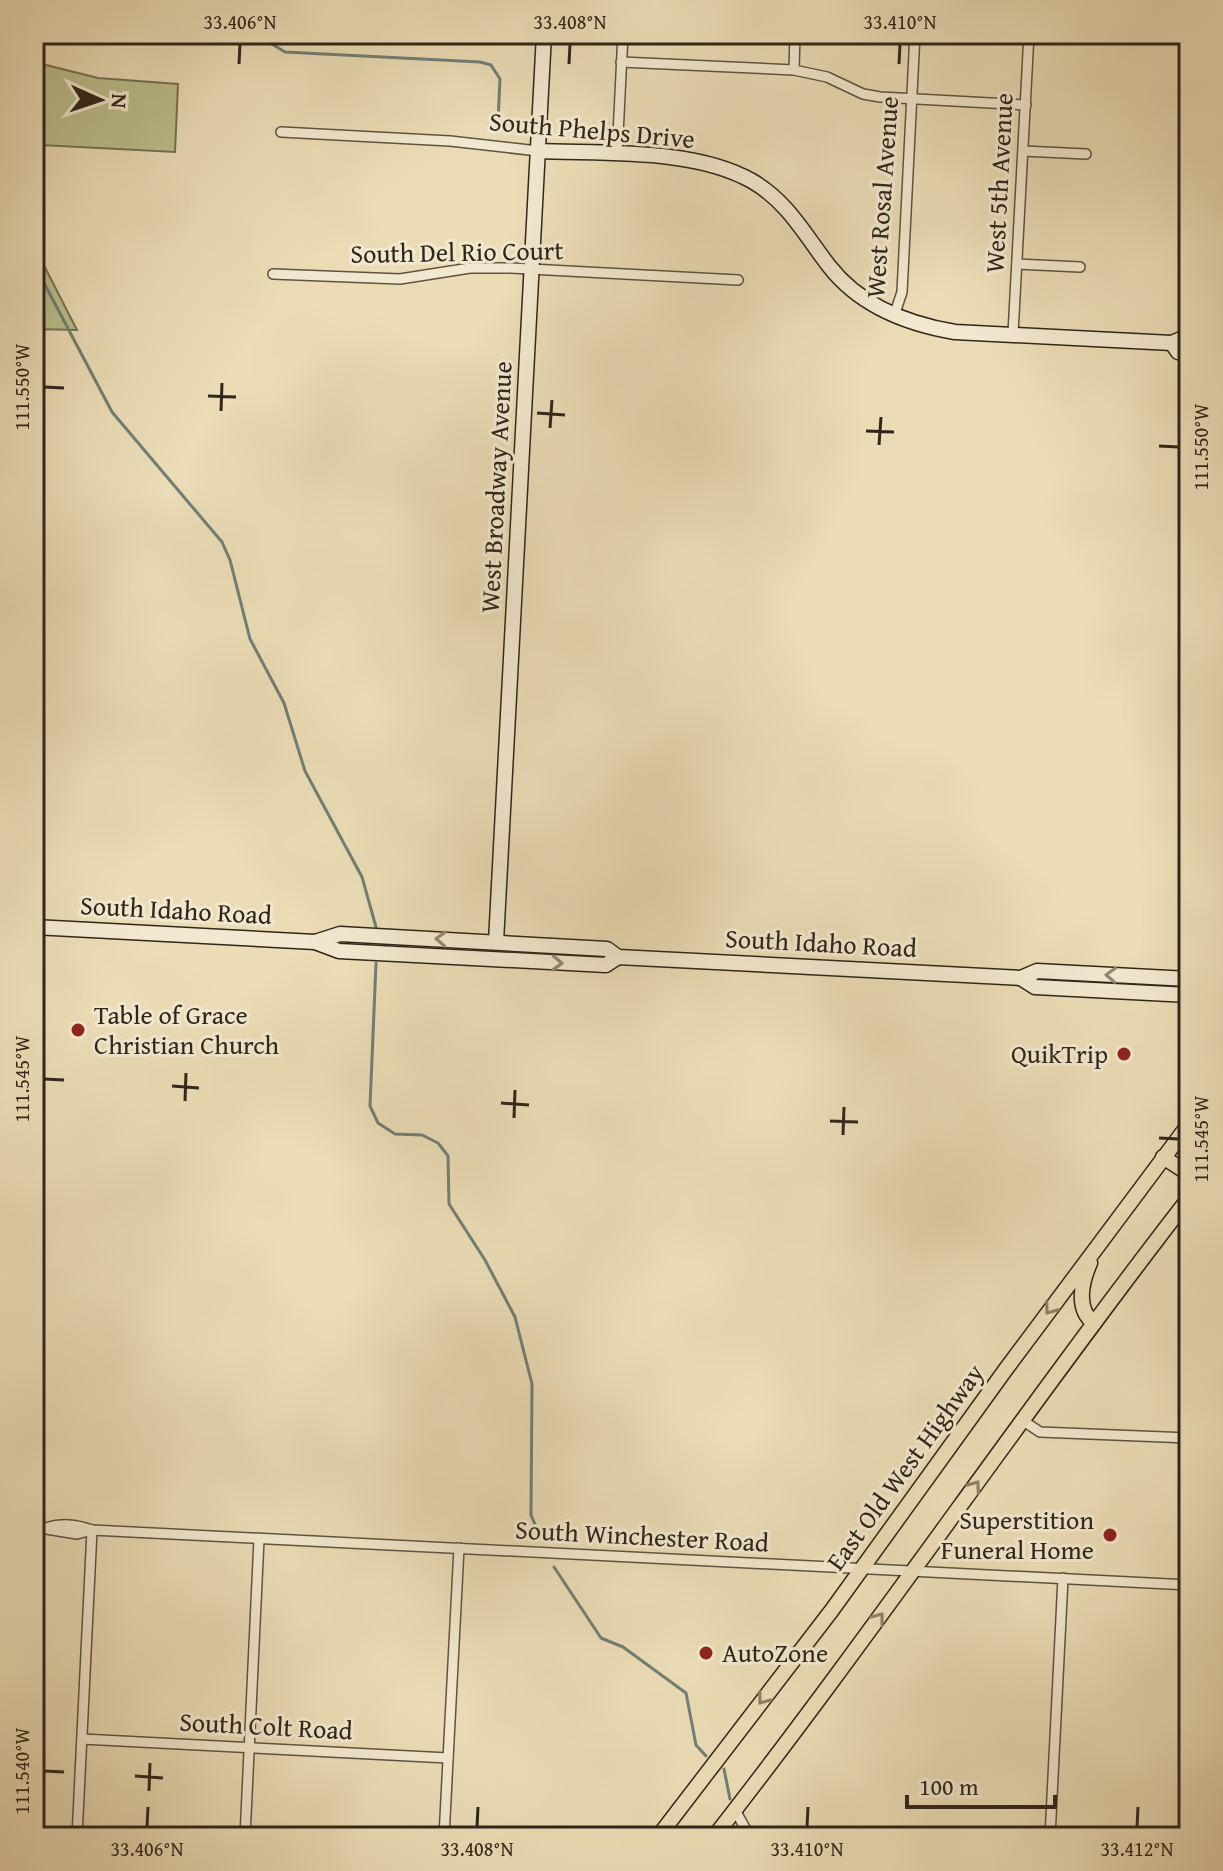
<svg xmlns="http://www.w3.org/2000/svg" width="1223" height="1871" viewBox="0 0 1223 1871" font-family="'Gentium Book Plus',serif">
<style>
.green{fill:#bbbf8b;stroke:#757254;stroke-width:2}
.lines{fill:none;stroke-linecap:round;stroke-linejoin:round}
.stream{stroke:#707f78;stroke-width:3}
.street-casing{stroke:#5e5442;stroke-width:12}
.secondary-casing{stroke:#2f261c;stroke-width:17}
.primary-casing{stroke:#2f261c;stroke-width:17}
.street{stroke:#f2e8cf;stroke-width:9}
.secondary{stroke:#f2e8cf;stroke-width:14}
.primary{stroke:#ebdcb5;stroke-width:14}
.oneway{stroke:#908776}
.oneway2{stroke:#8d8168}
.ticks{fill:none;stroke:#2f261c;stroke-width:3}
.poi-dot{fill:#8f2418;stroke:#f2e8cf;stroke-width:3}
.labels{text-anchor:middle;stroke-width:6;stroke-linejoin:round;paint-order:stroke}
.street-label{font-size:26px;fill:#2f261c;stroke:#f2e8cf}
.poi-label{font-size:26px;fill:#2f261c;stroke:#f2e8cf;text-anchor:start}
.neatline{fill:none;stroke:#2f261c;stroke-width:3}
.ticks-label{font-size:20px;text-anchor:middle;fill:#2f261c}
</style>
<rect width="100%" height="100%" fill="#ebdcb5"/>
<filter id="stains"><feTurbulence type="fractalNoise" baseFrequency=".0025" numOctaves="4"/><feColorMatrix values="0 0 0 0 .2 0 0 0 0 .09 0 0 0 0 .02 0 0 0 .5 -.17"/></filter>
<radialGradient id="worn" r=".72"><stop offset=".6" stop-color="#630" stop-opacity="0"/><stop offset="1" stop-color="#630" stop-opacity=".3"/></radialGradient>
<g class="green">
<path d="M34 62 98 78 178 84 175 152 41 145 34 150Z"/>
<path d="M34 246 77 330 34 329Z"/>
</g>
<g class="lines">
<g class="stream">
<path d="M267 34V41L285 52 480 62 491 65 500 79 498 121"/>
<path d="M34 264 112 412 222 542 230 560 250 639 284 703 305 771 362 877 376 927"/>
<path d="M376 963 370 1106 378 1123 395 1134 422 1135 438 1143 448 1156 449 1204 485 1260 515 1317 532 1384 531 1515 540 1536"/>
<path d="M554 1567 601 1638 623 1647 686 1693 696 1745 706 1756"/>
<path d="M724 1769 730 1799"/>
<path d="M737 1833V1837"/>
</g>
<g class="street-casing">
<g id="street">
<path d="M1082 34 1092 35"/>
<path d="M621 62 794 70 827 77 863 94 880 97 1026 105"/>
<path d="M794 70 795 34"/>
<path d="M281 132 450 141 538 151"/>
<path d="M1023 151 1086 154"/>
<path d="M617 155 623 34"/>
<path d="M1017 264 1080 267"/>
<path d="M273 274 400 279 470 268H511L738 280"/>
<path d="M894 316 902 292 915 34"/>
<path d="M1013 334 1029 34"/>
<path d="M1022 1420 1040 1432 1189 1438"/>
<path d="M34 1527 77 1534 92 1530 1189 1585"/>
<path d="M45 1528C63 1523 75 1524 92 1530"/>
<path d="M82 1739 448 1758"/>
<path d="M735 1810 750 1837"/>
<path d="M77 1837 92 1530"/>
<path d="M245 1837 259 1539"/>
<path d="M444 1837 459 1548"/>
<path d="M1050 1837 1063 1578"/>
</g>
</g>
<g class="secondary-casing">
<g id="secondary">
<path d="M538 151C604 154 694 148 752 181 788 202 805 235 829 266 860 306 907 324 955 332L1172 343 1181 339 1189 341"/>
<path d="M1172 343 1178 352 1189 354"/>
<path d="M34 927 315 942 339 951 606 965 618 957"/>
<path d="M315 942 340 934 607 949 618 957 1021 978 1037 971 1189 979"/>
<path d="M496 942 544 34"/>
<path d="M1021 978 1035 987 1189 995"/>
</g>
</g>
<g class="primary-casing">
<g id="primary">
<path d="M1163 1157 1189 1174"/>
<path d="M1090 1263C1082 1281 1075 1309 1094 1323"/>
<path d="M658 1837 832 1610 1006 1369 1189 1124"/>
<path d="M714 1837C877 1628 1026 1408 1189 1198"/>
</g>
</g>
<use href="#street" class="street"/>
<use href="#secondary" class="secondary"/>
<use href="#primary" class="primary"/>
</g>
<defs><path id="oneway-chevron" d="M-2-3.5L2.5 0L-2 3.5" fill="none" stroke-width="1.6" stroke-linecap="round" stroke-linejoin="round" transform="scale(2)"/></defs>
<g class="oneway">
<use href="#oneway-chevron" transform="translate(441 939) rotate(-178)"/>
<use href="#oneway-chevron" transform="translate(557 963) rotate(2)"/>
<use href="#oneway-chevron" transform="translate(1111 975) rotate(-177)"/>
</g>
<g class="oneway2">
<use href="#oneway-chevron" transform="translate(1050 1309) rotate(126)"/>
<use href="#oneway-chevron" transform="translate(975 1486) rotate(-54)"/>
<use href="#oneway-chevron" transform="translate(879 1618) rotate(-53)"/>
<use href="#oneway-chevron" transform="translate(763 1699) rotate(127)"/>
</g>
<path class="ticks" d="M239 64 240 44M569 64 570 44M899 64 900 44M44 387 64 388M208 396 236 397M221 411 222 383M537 413 565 415M550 428 552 400M866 431 894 432M879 445 881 417M1159 446 1179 447M44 1079 64 1080M172 1086 199 1088M185 1101 186 1073M501 1103 529 1105M514 1118 515 1090M830 1121 858 1122M843 1135 844 1107M1159 1138 1179 1139M44 1771 64 1772M135 1776 163 1778M149 1791 150 1763M147 1827 148 1807M477 1827 478 1807M807 1827 808 1807M1137 1827 1138 1807"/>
<g class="poi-dot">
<circle cx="78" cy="1030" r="8"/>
<circle cx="1124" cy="1054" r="8"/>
<circle cx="1110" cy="1535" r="8"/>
<circle cx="706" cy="1653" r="8"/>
</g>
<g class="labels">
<g class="street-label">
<text transform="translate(592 130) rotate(5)" y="9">South Phelps Drive</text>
<text transform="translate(999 183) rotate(-87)" y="9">West 5th Avenue</text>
<text transform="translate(882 197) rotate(-86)" y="9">West Rosal Avenue</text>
<text transform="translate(457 252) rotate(-1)" y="9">South Del Rio Court</text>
<text transform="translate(496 487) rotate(-87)" y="9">West Broadway Avenue</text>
<text transform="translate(176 910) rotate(3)" y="9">South Idaho Road</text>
<text transform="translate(821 943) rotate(3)" y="9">South Idaho Road</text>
<text transform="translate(905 1467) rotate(-54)" y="9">East Old West Highway</text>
<text transform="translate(642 1536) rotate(3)" y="9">South Winchester Road</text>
<text transform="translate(266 1726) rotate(3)" y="9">South Colt Road</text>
</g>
<g class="poi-label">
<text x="94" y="1024">Table of Grace<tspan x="94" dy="30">Christian Church</tspan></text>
<text x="1108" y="1063" text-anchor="end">QuikTrip</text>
<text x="1094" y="1529" text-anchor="end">Superstition<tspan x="1094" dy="30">Funeral Home</tspan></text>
<text x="722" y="1662">AutoZone</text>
</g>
</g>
<rect width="1223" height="1871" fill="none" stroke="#ebdcb5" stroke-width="88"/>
<g transform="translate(100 100) rotate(93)" stroke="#f2e8cf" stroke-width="6" paint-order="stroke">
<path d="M0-6L14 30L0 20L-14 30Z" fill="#2f261c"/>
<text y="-12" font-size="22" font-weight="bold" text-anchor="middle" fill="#2f261c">N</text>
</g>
<path d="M907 1795v12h148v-12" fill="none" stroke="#2f261c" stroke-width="4"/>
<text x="919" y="1795" font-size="24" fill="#2f261c" stroke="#f2e8cf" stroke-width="6" paint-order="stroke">100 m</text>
<rect x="44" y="44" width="1135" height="1783" class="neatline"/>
<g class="ticks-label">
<text x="240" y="29">33.406°N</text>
<text x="570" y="29">33.408°N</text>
<text x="900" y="29">33.410°N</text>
<text transform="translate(22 387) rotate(-90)" y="7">111.550°W</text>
<text transform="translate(1201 447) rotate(-90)" y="7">111.550°W</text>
<text transform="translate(22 1079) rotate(-90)" y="7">111.545°W</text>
<text transform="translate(1201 1139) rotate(-90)" y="7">111.545°W</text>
<text transform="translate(22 1771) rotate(-90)" y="7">111.540°W</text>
<text x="147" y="1856">33.406°N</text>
<text x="477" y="1856">33.408°N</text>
<text x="807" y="1856">33.410°N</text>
<text x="1137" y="1856">33.412°N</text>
</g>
<rect width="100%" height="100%" filter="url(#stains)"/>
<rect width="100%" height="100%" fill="url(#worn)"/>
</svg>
